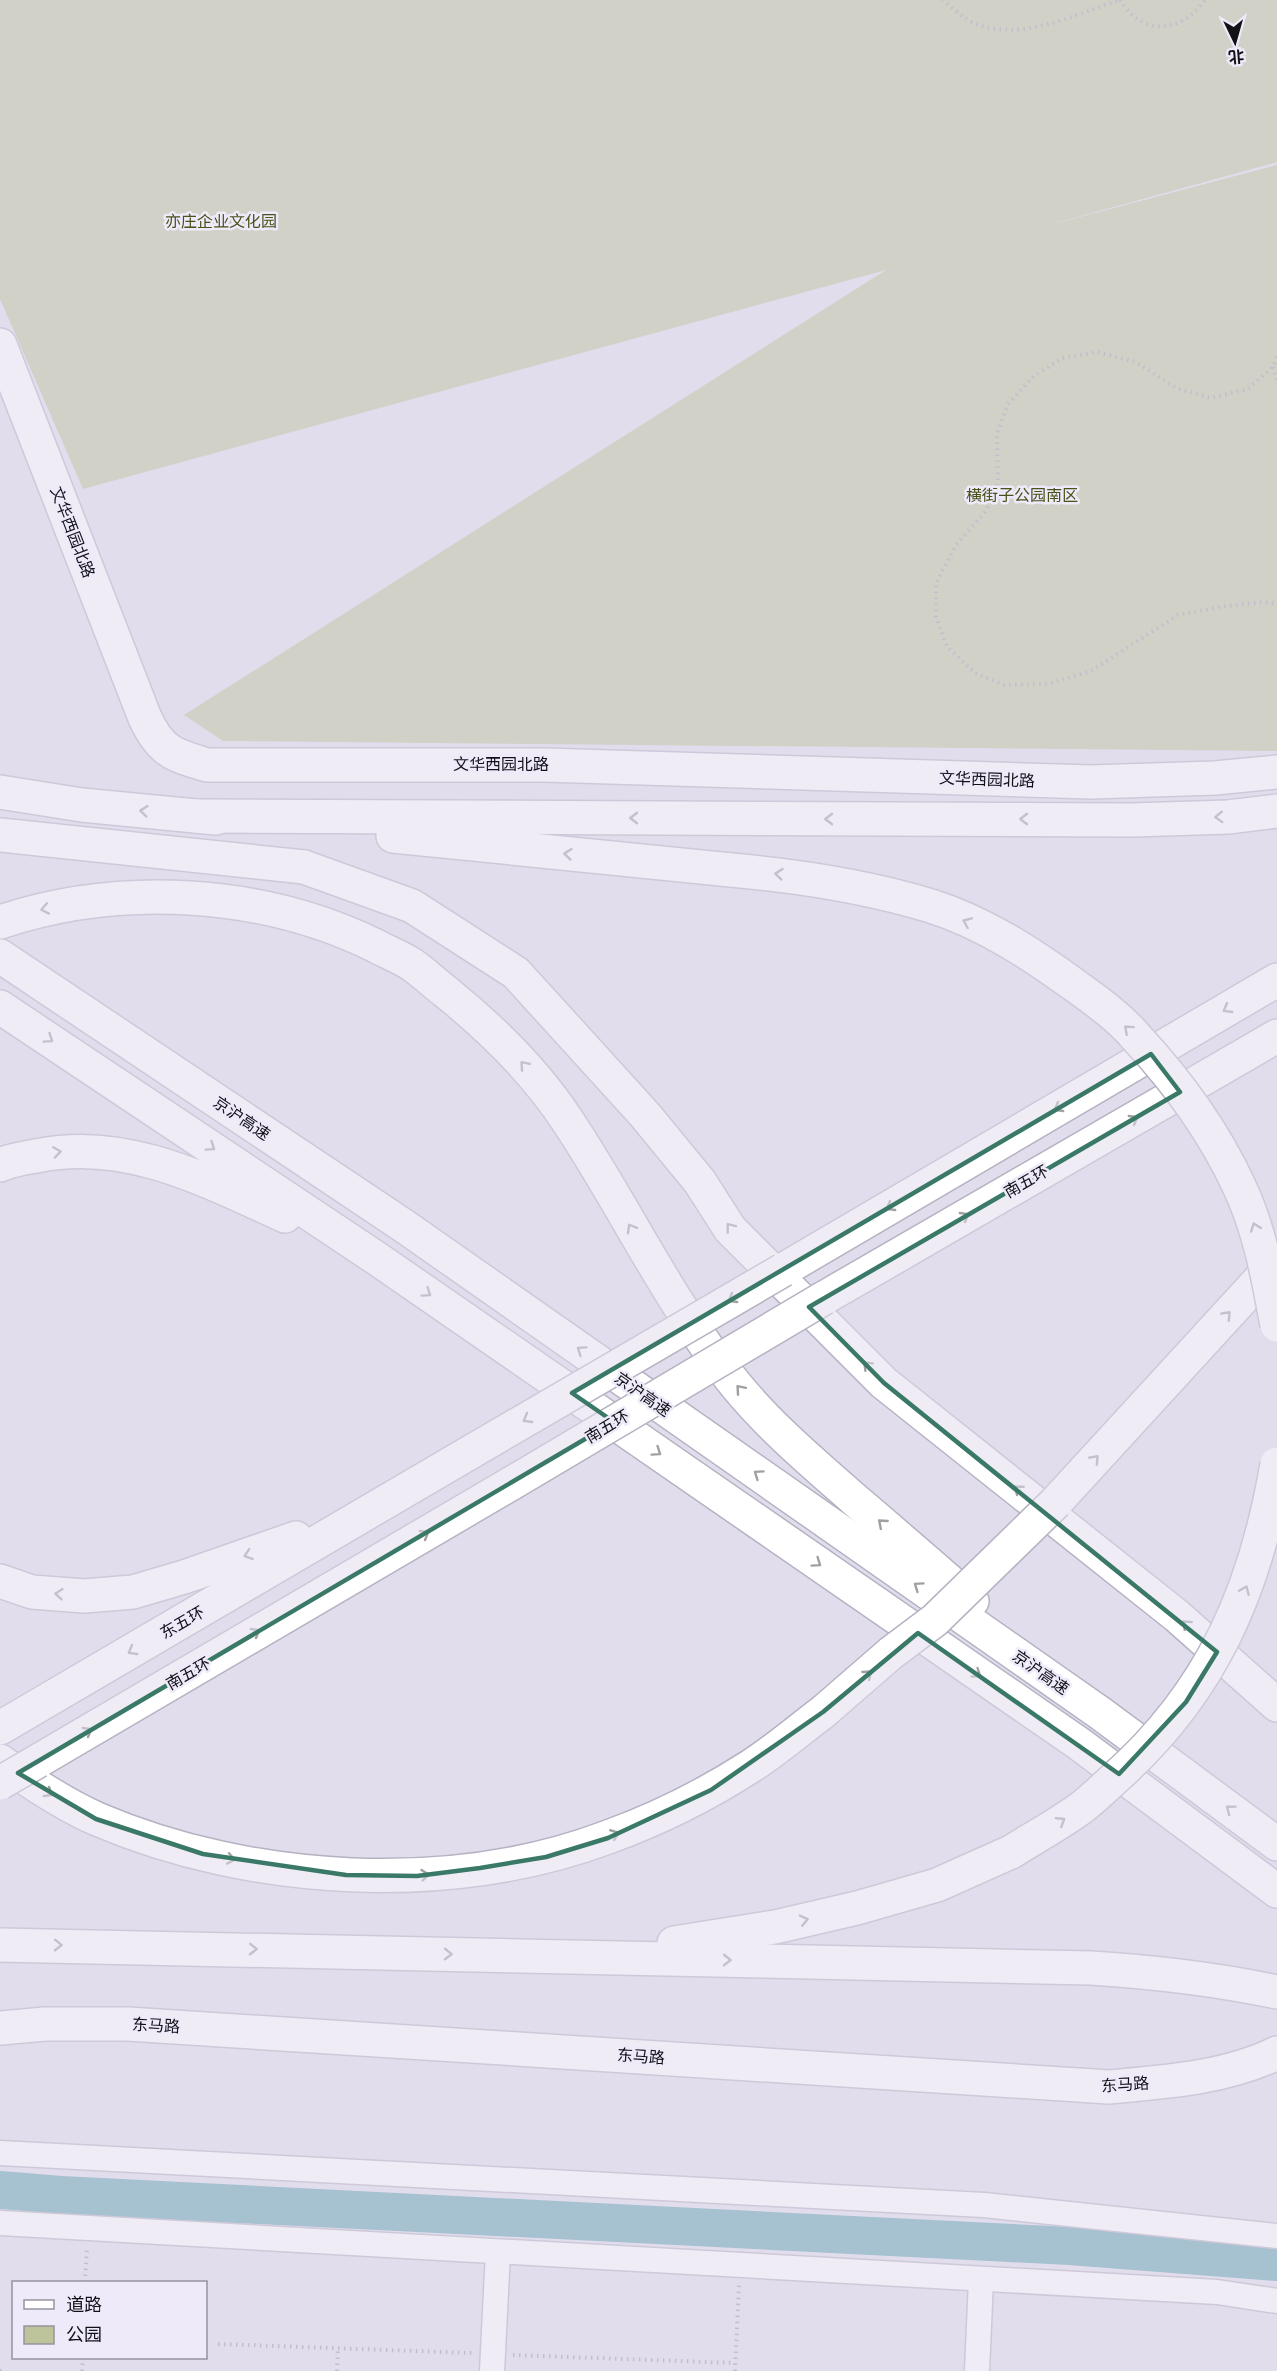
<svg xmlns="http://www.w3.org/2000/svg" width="1277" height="2371" viewBox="0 0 1277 2371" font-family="'Golos Text','Noto Sans SC',sans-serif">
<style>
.green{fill:#bdc49c}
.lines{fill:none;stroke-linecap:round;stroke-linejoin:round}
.river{stroke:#5e9fad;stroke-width:38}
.street-casing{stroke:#b6b2c2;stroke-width:27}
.secondary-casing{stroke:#b6b2c2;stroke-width:36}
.highway-casing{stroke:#b6b2c2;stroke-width:36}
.path{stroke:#9d9aa7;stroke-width:4;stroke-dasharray:1.5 4.5;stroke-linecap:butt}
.street{stroke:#fff;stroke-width:24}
.secondary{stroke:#fff;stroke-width:33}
.highway{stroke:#fff;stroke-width:33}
.highway-bridge-casing{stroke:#b6b2c2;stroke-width:36;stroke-linecap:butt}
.highway-bridge{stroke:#fff;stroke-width:33}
.oneway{stroke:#a0a0a2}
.marked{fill:none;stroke:#3a7967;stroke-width:4.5;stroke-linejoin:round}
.labels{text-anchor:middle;stroke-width:5;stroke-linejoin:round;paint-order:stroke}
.park-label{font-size:16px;fill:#4b5118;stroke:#eeeafa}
.street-label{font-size:16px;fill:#121116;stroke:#eeeafa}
</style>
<rect width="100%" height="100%" fill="#e1dded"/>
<path class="green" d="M0 0H1277V162L1034 229 1277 165V751L223 741 184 715 886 270 83 489 0 299Z"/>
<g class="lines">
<path class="river" d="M0 2190 61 2195 1070 2246 1277 2262"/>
<g class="street-casing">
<g id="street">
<path d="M0 2153 984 2205 1277 2236"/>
<path d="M0 2223 1217 2292 1277 2301"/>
<path d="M492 2371 498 2252"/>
<path d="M977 2371 981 2280"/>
</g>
</g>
<g class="secondary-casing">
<g id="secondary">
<path d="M0 345 145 718C161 752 173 755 207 765H545L1091 782 1215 778 1277 772"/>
<path d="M0 2028 45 2024H128L1109 2087C1165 2082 1226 2078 1277 2053"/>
</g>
</g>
<g class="highway-casing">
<g id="highway">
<path d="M0 792 82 805 216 818"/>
<path d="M196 816 1132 820 1228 817 1277 811"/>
<path d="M0 835 304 867 412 906 516 973 645 1115 700 1182 730 1229 884 1383 1177 1616 1277 1705"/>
<path d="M393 836 731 870"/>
<path d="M0 922C120 882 262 890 376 946 387 952 400 957 411 964 423 972 434 983 446 992 493 1030 536 1072 569 1123 626 1209 669 1303 735 1384 770 1427 813 1463 855 1500 894 1533 933 1567 972 1601"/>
<path d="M0 956 404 1226 1100 1713 1277 1844"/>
<path d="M0 1007 379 1260 1078 1743 1277 1891"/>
<path d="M0 1165C11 1160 24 1158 36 1156 125 1137 206 1180 285 1216"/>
<path d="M783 1270 1277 980"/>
<path d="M824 1298 1277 1036"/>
<path d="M1056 1502 1277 1261"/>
<path d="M0 1581 32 1592 84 1596 133 1592 184 1577 296 1538"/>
<path d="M0 1728 469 1453"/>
<path d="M0 1761C31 1782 63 1804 97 1819 251 1885 452 1896 608 1837 658 1819 706 1795 751 1766 776 1750 799 1730 823 1712"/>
<path d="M38 1761 512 1483"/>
<path d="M674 1943 775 1927 857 1908 937 1885 1011 1852"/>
<path d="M0 1945 1091 1968C1154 1972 1215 1979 1277 1992"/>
</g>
</g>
<g class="path">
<path d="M942 0C953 8 964 19 976 24 1022 42 1075 14 1120 0"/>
<path d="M1120 0C1143 37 1181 33 1205 0"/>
<path d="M1277 357 1273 367 1248 389 1210 398 1176 388 1136 362 1097 352 1062 358 1034 376 1008 404 997 433 998 483 985 512 956 545 936 583V617L947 647 975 673 1004 685 1048 684 1091 671 1178 615 1220 607 1264 602 1277 604"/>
<path d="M1273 367 1277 380"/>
<path d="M85 2282 87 2247"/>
<path d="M218 2344 472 2353"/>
<path d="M513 2355 735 2363"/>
<path d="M0 2371H6"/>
<path d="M82 2371 83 2358"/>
<path d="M337 2371 338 2348"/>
<path d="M735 2371 739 2285"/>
</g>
<use href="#street" class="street"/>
<use href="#secondary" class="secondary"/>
<use href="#highway" class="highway"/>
<g class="highway-bridge-casing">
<g id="highway-bridge">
<path d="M731 870C799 876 866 886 931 906 985 923 1033 955 1077 987 1098 1002 1120 1018 1136 1037 1176 1080 1214 1132 1239 1186 1260 1230 1268 1277 1277 1325"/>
<path d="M469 1453 783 1270"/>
<path d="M512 1483 824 1298"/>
<path d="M823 1712 891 1653 935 1620 1056 1502"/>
<path d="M0 1783 38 1761"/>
<path d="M1011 1852C1035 1837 1059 1824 1081 1808 1093 1799 1104 1788 1115 1778 1212 1692 1256 1589 1277 1464"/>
</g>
</g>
<use href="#highway-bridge" class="highway-bridge"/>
</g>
<defs><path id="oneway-chevron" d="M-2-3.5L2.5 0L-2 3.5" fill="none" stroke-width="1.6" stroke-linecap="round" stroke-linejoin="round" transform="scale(1.5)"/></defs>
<g class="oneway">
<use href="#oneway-chevron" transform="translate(144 811) rotate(-174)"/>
<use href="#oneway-chevron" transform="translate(1219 817) rotate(178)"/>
<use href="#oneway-chevron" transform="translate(634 818) rotate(-180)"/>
<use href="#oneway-chevron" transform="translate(829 819) rotate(-180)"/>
<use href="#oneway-chevron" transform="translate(1024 819) rotate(-180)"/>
<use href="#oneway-chevron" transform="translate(568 854) rotate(-174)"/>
<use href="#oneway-chevron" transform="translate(779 874) rotate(-174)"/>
<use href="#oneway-chevron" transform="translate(45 909) rotate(169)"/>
<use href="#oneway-chevron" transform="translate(967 922) rotate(-157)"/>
<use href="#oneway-chevron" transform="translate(1227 1009) rotate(150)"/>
<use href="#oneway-chevron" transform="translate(1128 1029) rotate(-138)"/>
<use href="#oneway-chevron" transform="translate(49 1039) rotate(34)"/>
<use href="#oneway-chevron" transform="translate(524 1065) rotate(-131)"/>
<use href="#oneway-chevron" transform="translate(1058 1108) rotate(150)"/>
<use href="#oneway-chevron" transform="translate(1134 1119) rotate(-30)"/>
<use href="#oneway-chevron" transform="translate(211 1147) rotate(34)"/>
<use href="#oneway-chevron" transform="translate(57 1152) rotate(-8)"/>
<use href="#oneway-chevron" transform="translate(890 1207) rotate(150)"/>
<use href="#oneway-chevron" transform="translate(965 1216) rotate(-30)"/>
<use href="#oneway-chevron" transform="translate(730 1227) rotate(-128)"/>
<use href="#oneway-chevron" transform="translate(1255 1227) rotate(-110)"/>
<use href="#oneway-chevron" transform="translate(631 1228) rotate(-120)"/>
<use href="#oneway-chevron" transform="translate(427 1293) rotate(35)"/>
<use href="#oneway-chevron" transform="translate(732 1299) rotate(150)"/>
<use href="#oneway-chevron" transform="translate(1227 1315) rotate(-47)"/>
<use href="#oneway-chevron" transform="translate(581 1350) rotate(-145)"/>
<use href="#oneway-chevron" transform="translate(867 1365) rotate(-135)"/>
<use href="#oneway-chevron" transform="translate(740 1389) rotate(-131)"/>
<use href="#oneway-chevron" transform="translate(527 1419) rotate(150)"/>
<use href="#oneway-chevron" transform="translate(657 1452) rotate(35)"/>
<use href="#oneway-chevron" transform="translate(1095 1459) rotate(-47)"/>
<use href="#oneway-chevron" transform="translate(758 1474) rotate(-145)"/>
<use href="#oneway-chevron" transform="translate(1018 1489) rotate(-141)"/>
<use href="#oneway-chevron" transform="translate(882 1523) rotate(-139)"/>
<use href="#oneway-chevron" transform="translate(425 1534) rotate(-30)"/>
<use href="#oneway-chevron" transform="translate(248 1555) rotate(161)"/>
<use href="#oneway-chevron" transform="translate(817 1563) rotate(35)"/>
<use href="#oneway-chevron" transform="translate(918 1586) rotate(-145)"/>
<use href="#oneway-chevron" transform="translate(1245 1590) rotate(-67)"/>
<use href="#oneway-chevron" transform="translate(59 1594) rotate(-175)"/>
<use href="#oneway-chevron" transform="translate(1186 1624) rotate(-138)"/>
<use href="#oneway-chevron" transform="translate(256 1632) rotate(-30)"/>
<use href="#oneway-chevron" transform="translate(132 1651) rotate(150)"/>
<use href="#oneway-chevron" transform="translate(868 1674) rotate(-41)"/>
<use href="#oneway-chevron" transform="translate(977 1674) rotate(35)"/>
<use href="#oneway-chevron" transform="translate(88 1731) rotate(-30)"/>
<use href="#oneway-chevron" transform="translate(49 1793) rotate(30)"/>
<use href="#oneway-chevron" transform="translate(1230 1809) rotate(-143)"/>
<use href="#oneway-chevron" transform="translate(1061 1821) rotate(-32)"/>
<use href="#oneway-chevron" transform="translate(615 1834) rotate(-22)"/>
<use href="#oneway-chevron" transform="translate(231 1859) rotate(11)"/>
<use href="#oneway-chevron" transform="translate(425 1875) rotate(-6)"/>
<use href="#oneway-chevron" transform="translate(804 1920) rotate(-13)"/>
<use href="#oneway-chevron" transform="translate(58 1945) rotate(1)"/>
<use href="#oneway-chevron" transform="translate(253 1949) rotate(1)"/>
<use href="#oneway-chevron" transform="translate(448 1954) rotate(1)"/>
<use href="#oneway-chevron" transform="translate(727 1960) rotate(1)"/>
</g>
<path d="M0 0H1277V2371H0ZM1151 1054 1180 1092 809 1307 884 1383 1217 1652 1186 1702 1119 1774 918 1633 823 1712 711 1790 608 1838 546 1857 480 1868 417 1876 346 1875 203 1854 96 1819 18 1773 614 1422 572 1393Z" fill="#e1dded" fill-opacity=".55" fill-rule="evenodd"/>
<path class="marked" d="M1151 1054 1180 1092 809 1307 884 1383 1217 1652 1186 1702 1119 1774 918 1633 823 1712 711 1790 608 1838 546 1857 480 1868 417 1876 346 1875 203 1854 96 1819 18 1773 614 1422 572 1393Z"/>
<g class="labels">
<g class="park-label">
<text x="221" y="227">亦庄企业文化园</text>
<text x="1022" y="501">横街子公园南区</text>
</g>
<g class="street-label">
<text transform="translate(73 532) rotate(69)" y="6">文华西园北路</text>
<text x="501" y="770">文华西园北路</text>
<text transform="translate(987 779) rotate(2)" y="6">文华西园北路</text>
<text transform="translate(242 1118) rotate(34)" y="6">京沪高速</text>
<text transform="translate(1026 1181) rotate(-30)" y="6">南五环</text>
<text transform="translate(643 1394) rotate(35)" y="6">京沪高速</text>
<text transform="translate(607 1426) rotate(-31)" y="6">南五环</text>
<text transform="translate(182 1622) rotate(-30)" y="6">东五环</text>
<text transform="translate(1041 1672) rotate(35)" y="6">京沪高速</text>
<text transform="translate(188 1673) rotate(-30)" y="6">南五环</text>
<text transform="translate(156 2025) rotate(3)" y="6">东马路</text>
<text transform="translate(641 2056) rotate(4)" y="6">东马路</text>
<text transform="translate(1125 2084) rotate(-4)" y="6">东马路</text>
</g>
</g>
<rect x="12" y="2281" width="195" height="78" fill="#eeeafa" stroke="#96939f" stroke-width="1.5"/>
<rect x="24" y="2300" width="30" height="9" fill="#ffffff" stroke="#96939f" stroke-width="1.5"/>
<text x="66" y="2311" font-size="18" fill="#121116">道路</text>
<rect x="24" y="2326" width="30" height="18" fill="#bdc49c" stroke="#96939f" stroke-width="1.5"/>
<text x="66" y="2341" font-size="18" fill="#121116">公园</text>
<g transform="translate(1235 42) rotate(175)" stroke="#eeeafa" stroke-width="4.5" paint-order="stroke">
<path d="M0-4.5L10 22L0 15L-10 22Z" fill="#121116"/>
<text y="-9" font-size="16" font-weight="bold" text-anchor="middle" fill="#121116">北</text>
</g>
</svg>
